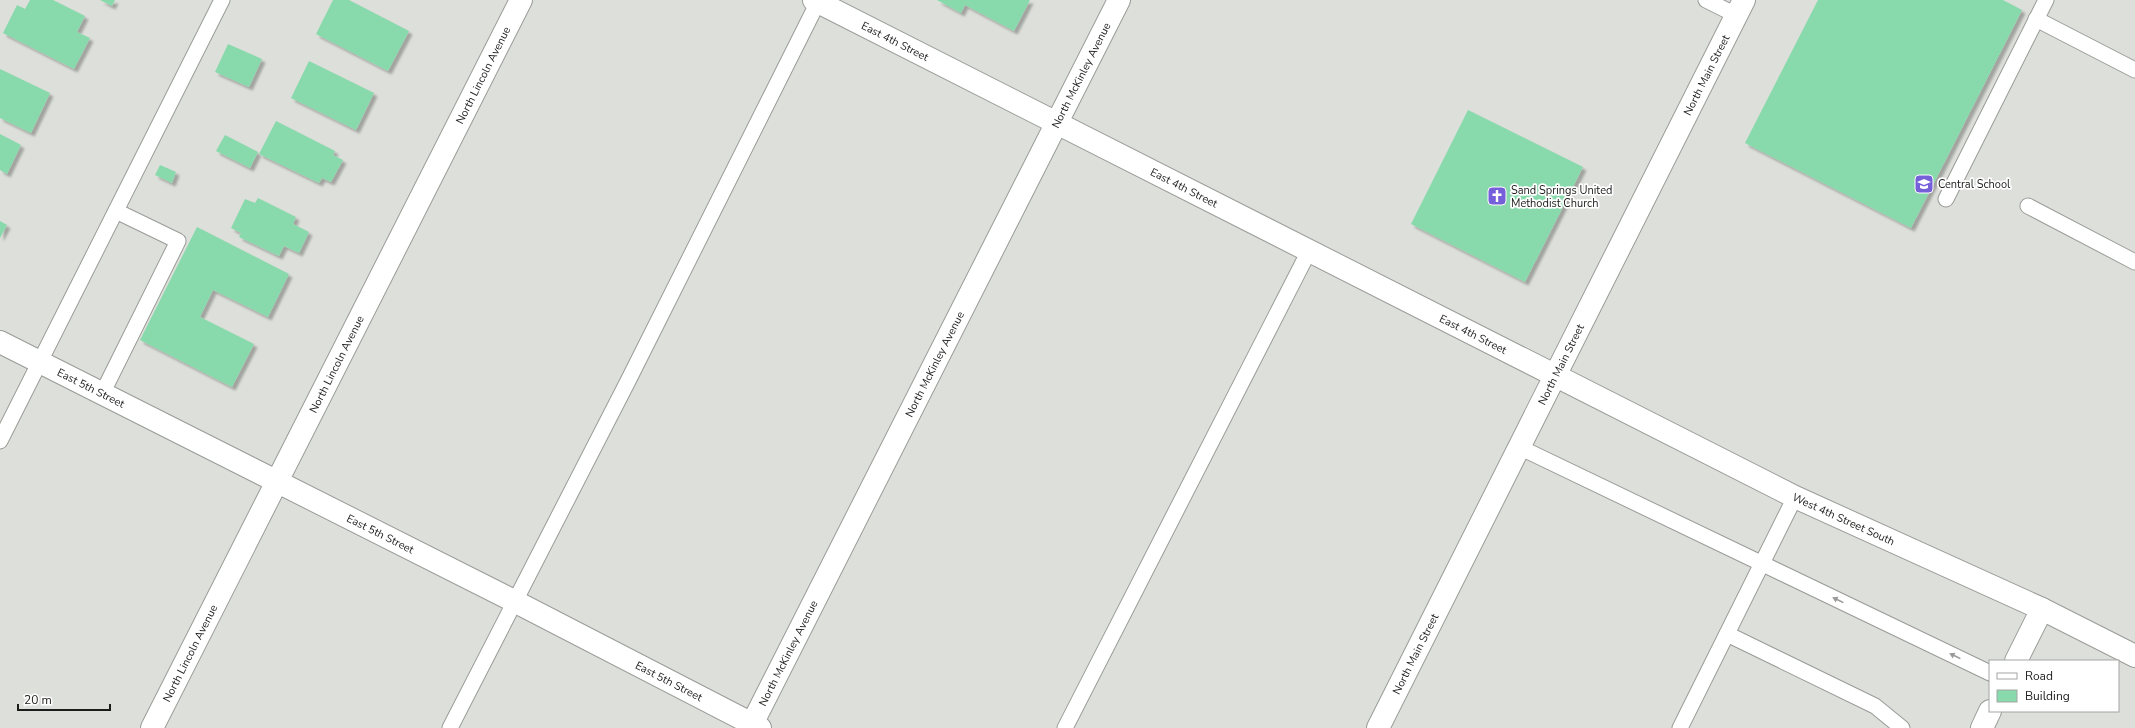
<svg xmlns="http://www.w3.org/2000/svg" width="2135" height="728" viewBox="0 0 2135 728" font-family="'Nunito Sans',sans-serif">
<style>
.building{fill:#88d9ab;filter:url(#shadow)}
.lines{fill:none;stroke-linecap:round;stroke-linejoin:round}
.lane-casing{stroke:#9a9c98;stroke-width:17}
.street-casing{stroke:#9a9c98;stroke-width:24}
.secondary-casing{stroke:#9a9c98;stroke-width:24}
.lane{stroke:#fff;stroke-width:15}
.street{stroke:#fff;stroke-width:22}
.secondary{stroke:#fff;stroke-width:22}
.oneway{fill:#999998}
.labels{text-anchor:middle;stroke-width:3.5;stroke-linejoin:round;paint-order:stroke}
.street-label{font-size:11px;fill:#1c1d1b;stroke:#fff}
.poi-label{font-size:11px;fill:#1c1d1b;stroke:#fff;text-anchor:start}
</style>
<defs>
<filter id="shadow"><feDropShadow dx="3.5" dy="3.5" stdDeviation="1" flood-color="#0004"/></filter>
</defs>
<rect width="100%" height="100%" fill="#dddfda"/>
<g class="building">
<path d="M30 0H53L85 16 77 32 90 38 74 69 3 33 17 5 25 9Z"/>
<path d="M100 0H115L112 6Z"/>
<path d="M333 0H349L409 31 388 71 316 34Z"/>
<path d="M937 0H1030L1014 31 965 5 961 13Z"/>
<path d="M1818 0H2003L2022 10 1911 228 1745 143Z"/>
<path d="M228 44 262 59 249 87 215 72Z"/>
<path d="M309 61 374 93 356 130 291 98Z"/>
<path d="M0 69 50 93 31 133 0 118Z"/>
<path d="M1468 110 1583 167 1525 282 1411 224Z"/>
<path d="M276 121 335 151 333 155 343 160 331 182 322 178 319 183 259 154Z"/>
<path d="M0 134 21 145 7 174 0 170Z"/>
<path d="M225 135 258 152 250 168 216 151Z"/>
<path d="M160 165 176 172 172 183 155 175Z"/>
<path d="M258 198 296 217 293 224 309 232 299 253 284 246 279 256 239 237 241 233 231 228 245 199 255 203Z"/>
<path d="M0 221 7 225 0 238Z"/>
<path d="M197 227 289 274 268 317 213 290 200 317 254 344 232 387 140 340Z"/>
</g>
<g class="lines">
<g class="lane-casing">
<g id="lane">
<path d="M1706 0 1736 15"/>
<path d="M2036 19 2135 70"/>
<path d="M1946 199 2046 0"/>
<path d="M2028 206 2135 262"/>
<path d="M102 394 178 241 116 211"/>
<path d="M0 441 222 0"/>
<path d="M1519 447 1990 673"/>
<path d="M1727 634 1875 706 1902 728"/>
<path d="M450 728 628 381 819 0"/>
<path d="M1065 728 1309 251"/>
<path d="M1680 728 1795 497"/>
</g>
</g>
<g class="street-casing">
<g id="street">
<path id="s1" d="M814 0 1795 497 2042 609 2135 656"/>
<path id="s2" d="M0 342 514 601 760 728"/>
<path d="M2016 661 2042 609"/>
<path id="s3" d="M152 728 521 0"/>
<path id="s4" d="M1378 728 1744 0"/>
<path d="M1982 728 1990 711"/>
</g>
</g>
<g class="secondary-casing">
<g id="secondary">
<path id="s5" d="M750 728 1119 0"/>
</g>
</g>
<use href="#lane" class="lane"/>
<use href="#street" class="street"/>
<use href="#secondary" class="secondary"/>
</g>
<defs><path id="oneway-solid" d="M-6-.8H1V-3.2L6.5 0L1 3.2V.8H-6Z"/></defs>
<g class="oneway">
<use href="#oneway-solid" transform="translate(1838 600) rotate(-154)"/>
<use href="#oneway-solid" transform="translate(1955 656) rotate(-154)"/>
</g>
<defs>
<g id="school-square" transform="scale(1)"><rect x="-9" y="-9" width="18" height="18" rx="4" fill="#7660da" stroke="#fff"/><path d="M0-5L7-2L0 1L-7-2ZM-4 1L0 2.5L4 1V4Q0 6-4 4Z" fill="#fff"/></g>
<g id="church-square" transform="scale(1)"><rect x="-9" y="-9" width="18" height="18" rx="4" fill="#7660da" stroke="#fff"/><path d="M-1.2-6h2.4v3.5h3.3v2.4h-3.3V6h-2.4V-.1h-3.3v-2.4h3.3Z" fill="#fff"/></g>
</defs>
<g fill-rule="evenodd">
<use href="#school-square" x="1924" y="184"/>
<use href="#church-square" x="1497" y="196"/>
</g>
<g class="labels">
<g class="street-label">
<text dy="4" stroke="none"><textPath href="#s1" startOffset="91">East 4th Street</textPath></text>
<text dy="4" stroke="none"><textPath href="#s4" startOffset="731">North Main Street</textPath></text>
<text dy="4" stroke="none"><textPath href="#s3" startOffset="732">North Lincoln Avenue</textPath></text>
<text dy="4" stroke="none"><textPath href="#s5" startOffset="732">North McKinley Avenue</textPath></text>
<text dy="4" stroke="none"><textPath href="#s1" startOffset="415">East 4th Street</textPath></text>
<text dy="4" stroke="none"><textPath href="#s1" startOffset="739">East 4th Street</textPath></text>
<text dy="4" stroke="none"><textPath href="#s3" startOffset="408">North Lincoln Avenue</textPath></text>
<text dy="4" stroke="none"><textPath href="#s5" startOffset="408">North McKinley Avenue</textPath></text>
<text dy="4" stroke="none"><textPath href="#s4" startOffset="407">North Main Street</textPath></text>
<text dy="4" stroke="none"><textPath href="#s2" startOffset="102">East 5th Street</textPath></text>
<text dy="4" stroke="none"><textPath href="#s1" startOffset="1153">West 4th Street South</textPath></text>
<text dy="4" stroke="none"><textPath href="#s2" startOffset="426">East 5th Street</textPath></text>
<text dy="4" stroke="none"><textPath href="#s3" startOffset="84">North Lincoln Avenue</textPath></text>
<text dy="4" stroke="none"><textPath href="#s5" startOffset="84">North McKinley Avenue</textPath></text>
<text dy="4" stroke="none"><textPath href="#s4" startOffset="83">North Main Street</textPath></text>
<text dy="4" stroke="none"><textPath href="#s2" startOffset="750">East 5th Street</textPath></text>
</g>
<g class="poi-label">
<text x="1938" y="188">Central School</text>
<text x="1511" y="194">Sand Springs United<tspan x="1511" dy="13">Methodist Church</tspan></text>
</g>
</g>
<rect x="1989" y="660" width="130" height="52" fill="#ffffff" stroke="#a4a5a4"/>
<rect x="1997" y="673" width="20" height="6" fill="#ffffff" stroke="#a4a5a4"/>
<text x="2025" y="680" font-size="12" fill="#1c1d1b">Road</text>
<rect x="1997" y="690" width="20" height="12" fill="#88d9ab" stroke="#a4a5a4"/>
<text x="2025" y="700" font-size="12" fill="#1c1d1b">Building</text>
<path d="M18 704v6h92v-6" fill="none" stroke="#1c1d1b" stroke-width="2"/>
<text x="24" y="704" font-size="12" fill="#1c1d1b" stroke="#ffffff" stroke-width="3" paint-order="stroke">20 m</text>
</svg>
